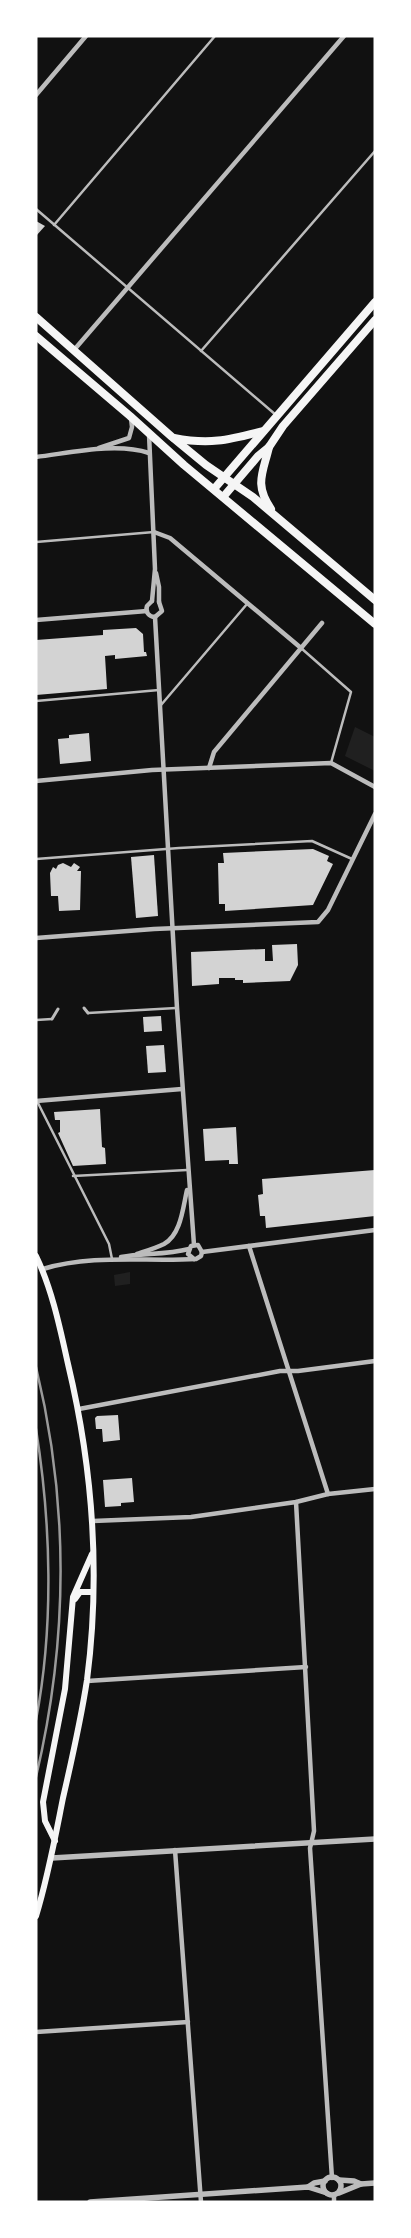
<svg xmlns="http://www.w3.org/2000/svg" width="411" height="2238" viewBox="0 0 411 2238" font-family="Inter,sans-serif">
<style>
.green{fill:#202020}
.building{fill:#d3d3d3}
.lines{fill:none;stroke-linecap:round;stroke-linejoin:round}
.service{stroke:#bcbcbc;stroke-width:2.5}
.pedestrian{stroke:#bcbcbc;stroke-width:3}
.minor{stroke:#bcbcbc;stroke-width:4.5}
.tertiary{stroke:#bcbcbc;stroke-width:5.5}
.secondary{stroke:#f5f5f5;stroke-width:6}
.trunk{stroke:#f5f5f5;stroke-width:8}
.rail{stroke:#9a9a9a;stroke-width:2.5}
</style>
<rect width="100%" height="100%" fill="#111"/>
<g class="green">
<path d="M355 727 375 737V771L345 756Z"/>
<path d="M130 1272V1284L115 1286 114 1275Z"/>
</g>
<g class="building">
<path d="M36 221 45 226 36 236Z"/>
<path d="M136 628 143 634 144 652H146L147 656 115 659V655L105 656 107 689 36 695V640L103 635V630Z"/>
<path d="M89 733 91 761 60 764 58 739 69 738V735Z"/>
<path d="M313 849 329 856 327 861 333 864 313 905 225 911V904H219L218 863H224L223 853Z"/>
<path d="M154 855 158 916 136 918 131 857Z"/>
<path d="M63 863 71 867 74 863 80 867 77 871H81L80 910 59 911 58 896H51L50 873 53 867 56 869 58 865Z"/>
<path d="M297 944 298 965 290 981 243 983V980H235V978H219V984L192 986 191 952 265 949V961H273L272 945Z"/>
<path d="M161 1016 162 1031 144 1032 143 1017Z"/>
<path d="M164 1045 166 1072 148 1073 146 1046Z"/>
<path d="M100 1109 102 1147 105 1148 106 1164 73 1166 58 1133 60 1132V1120H55L54 1112Z"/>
<path d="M236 1127 238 1164H229V1160L205 1161 203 1129Z"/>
<path d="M375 1170V1216L266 1228 265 1216H260L258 1195 263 1194 262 1179Z"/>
<path d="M118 1415 120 1440 103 1442 102 1429H96L95 1418 97 1416Z"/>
<path d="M132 1478 134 1502 121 1503V1506L105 1507 103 1480Z"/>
</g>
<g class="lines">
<g class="service">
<path d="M36 209 276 415"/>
<path d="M54 225 215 36"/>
<path d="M201 351 375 151"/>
<path d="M36 542 154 532"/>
<path d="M301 648 351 692 331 763"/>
<path d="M36 701 159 690"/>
<path d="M161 705 247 604"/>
<path d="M36 859 179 848 312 841 352 859"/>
<path d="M88 1013 176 1008"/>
<path d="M36 1020 52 1019"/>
<path d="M37 1101 109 1244 112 1259"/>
<path d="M73 1176 187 1170"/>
</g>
<g class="pedestrian">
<path d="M84 1008 88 1013"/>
<path d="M52 1019 58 1009"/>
</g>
<g class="minor">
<path d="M36 95 86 36"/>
<path d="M74 350 344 36"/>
<path d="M149 434 155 569 152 601"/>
<path d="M99 448 129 438 132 427 131 418"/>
<path d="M36 457C70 453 116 442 149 453"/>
<path d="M154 532 170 538 301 648"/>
<path d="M156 573 159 587V602"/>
<path d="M152 601 147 606C145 612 149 617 155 617"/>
<path d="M155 617 177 1008 194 1245"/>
<path d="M155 617 162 611 159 602"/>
<path d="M36 620 147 611"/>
<path d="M209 768 214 752 322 623"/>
<path d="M36 781 152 770 331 763 375 787"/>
<path d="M36 938 154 929 318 922 328 910 375 814"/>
<path d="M36 1101 182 1089"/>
<path d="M249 1246 328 1494"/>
<path d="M202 1252 375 1230"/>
<path d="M137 1254C146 1251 156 1248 164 1244 181 1235 183 1207 187 1190"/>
<path d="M121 1257C143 1253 166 1255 189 1249"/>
<path d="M194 1259 188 1254 191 1246 198 1245 202 1252"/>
<path d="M43 1269C93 1254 145 1262 196 1259L201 1256 202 1252"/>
<path d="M79 1409 280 1371H298L375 1361"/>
<path d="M296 1502 314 1831 310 1848 332 2178"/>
<path d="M93 1521 191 1517 296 1502 328 1494 375 1489"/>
<path d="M87 1681 306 1667"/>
<path d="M175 1850 201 2202"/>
<path d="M36 2032 188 2022"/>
<path d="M334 2195V2202"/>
</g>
<g class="tertiary">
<path d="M52 1858 375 1839"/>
<circle cx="332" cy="2186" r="9"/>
<path d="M339 2180 354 2181 361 2184"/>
<path d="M308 2187 314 2183 325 2181"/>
<path d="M339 2193 361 2184 375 2183"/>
<path d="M90 2202 308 2187 327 2193"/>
</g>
<g class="secondary">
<path d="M36 1256C52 1289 60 1328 68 1364 93 1469 101 1572 87 1680 81 1719 72 1759 63 1798 55 1838 48 1877 36 1916"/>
<path d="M75 1599 80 1592H93"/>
<path d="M55 1841 45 1821 43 1802 65 1689 73 1597 92 1554"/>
</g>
<g class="trunk">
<path d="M36 317 172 437 206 465 253 497 375 600"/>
<path d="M36 336 130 416 184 465 375 624"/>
<path d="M174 438C210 445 228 440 263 431"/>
<path d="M269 447C263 473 254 484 271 509"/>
<path d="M214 489 375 302"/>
<path d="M224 496 258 456 269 447 283 426 375 320"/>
</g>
<g class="rail">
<path d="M36 1367C69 1503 68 1642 36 1777"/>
<path d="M36 1429C51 1523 54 1626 36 1720"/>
</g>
</g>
<rect width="411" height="2238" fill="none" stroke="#ffffff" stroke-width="75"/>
</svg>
